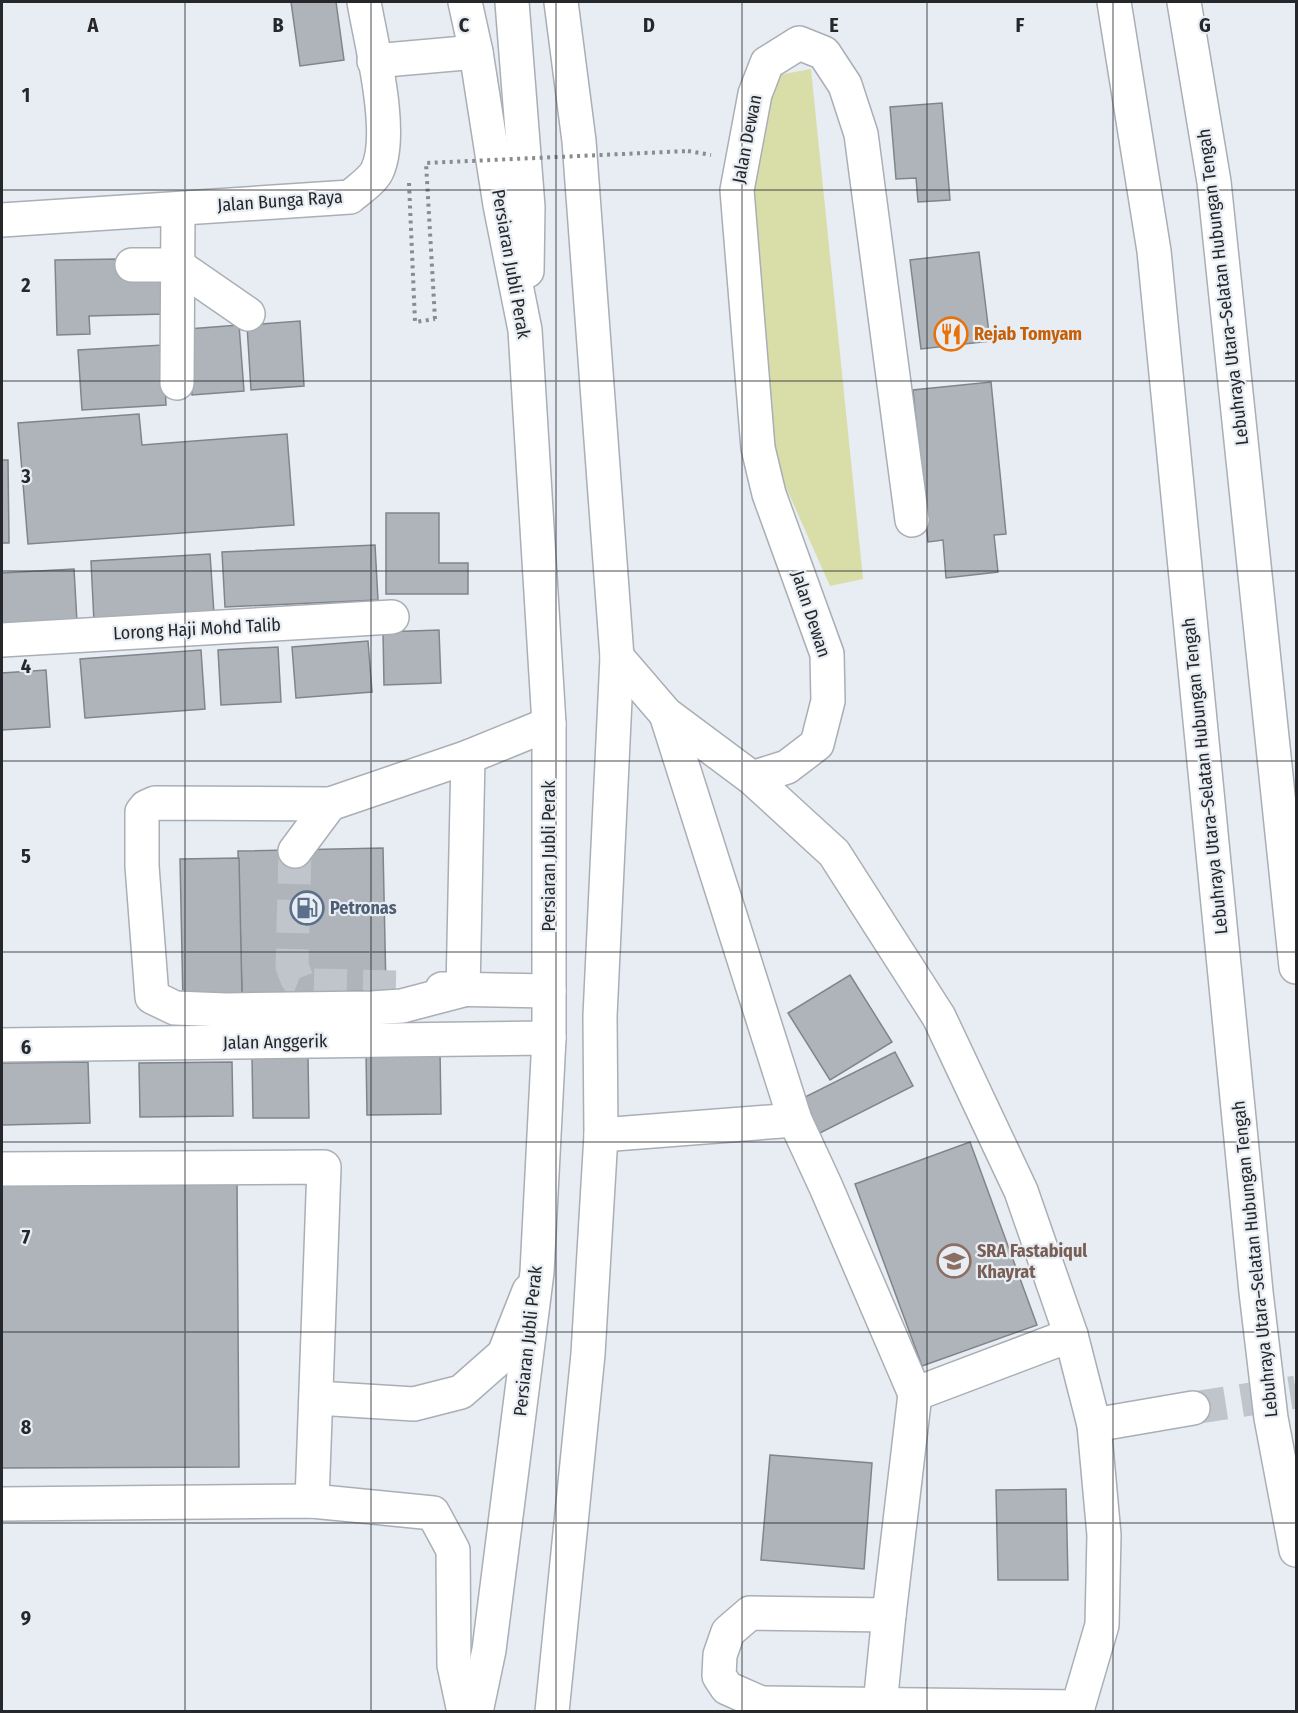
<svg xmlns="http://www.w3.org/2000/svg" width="1298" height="1713" viewBox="0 0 1298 1713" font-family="'Fira Sans Condensed',sans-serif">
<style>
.green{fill:#d9dea9}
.building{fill:#aeb4ba;stroke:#80858a;stroke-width:1.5}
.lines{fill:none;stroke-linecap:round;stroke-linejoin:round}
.minor-tunnel{stroke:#c0c5cb;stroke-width:33;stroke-dasharray:33 16;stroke-linecap:butt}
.minor-casing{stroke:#a9afb5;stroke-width:36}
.major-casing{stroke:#a9afb5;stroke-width:36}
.highway-casing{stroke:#a9afb5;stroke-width:36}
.path{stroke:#888c91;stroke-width:4;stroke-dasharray:3 4.5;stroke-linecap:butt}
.minor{stroke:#fff;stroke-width:33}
.major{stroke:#fff;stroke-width:33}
.highway{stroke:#fff;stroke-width:33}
.path-bridge{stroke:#888c91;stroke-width:4;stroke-dasharray:3 4.5;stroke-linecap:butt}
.grid{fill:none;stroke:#25272a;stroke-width:1.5;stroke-opacity:0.55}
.labels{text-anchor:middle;stroke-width:4.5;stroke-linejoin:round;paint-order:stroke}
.street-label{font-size:18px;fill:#25272a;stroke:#e7edf3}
.food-label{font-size:18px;font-weight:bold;fill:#c56008;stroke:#e7edf3;text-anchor:start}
.service-label{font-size:18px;font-weight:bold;fill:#4e5e75;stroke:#e7edf3;text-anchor:start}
.education-label{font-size:18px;font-weight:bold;fill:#785e54;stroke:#e7edf3;text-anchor:start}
.grid-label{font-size:20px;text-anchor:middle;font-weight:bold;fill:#25272a;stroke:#e7edf3;stroke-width:4.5;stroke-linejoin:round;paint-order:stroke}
</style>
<rect width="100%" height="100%" fill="#e7edf3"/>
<path class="green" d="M811 69 863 579 830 586 772 456 743 180 778 75Z"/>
<g class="building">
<path d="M291 2H336L344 60 300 66Z"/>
<path d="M942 103 950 200 918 202 916 178 896 179 890 107Z"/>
<path d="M979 252 990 341 921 349 910 260Z"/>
<path d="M121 259 163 274 164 314 89 316 90 334 57 335 55 260Z"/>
<path d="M300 321 304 386 251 390 247 325Z"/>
<path d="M239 325 244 391 192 395 188 329Z"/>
<path d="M163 345 166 405 82 410 78 350Z"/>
<path d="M991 382 1006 534 994 535 998 572 946 578 943 540 928 542 913 390Z"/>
<path d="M139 414 142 445 287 434 294 525 28 544 18 423Z"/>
<path d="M2 460H8L9 543H2Z"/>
<path d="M386 513H439V563H468V594H386Z"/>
<path d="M375 545 378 600 225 607 222 552Z"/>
<path d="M210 554 214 614 94 622 91 561Z"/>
<path d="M74 569 77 622 2 626V573Z"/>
<path d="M439 630 441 683 384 685 383 632Z"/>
<path d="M368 641 372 692 296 698 292 647Z"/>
<path d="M278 647 281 702 221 705 218 650Z"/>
<path d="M201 650 205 709 85 718 80 659Z"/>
<path d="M46 670 50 727 2 730V673Z"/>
<path d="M383 848 386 990 242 994 238 851Z"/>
<path d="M239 858 242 994 183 1004 180 859Z"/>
<path d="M850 975 892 1042 830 1080 788 1013Z"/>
<path d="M440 1050 441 1114 367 1115 366 1052Z"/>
<path d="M895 1052 913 1086 816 1135 799 1100Z"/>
<path d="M252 1057H308L309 1118H253Z"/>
<path d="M88 1062 90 1123 2 1125V1063Z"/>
<path d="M232 1062 233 1116 140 1117 139 1063Z"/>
<path d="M970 1142 1037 1325 922 1366 855 1184Z"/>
<path d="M237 1178 239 1467 2 1468V1179Z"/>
<path d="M770 1455 872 1463 864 1569 761 1560Z"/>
<path d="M1066 1489 1068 1580H998L996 1490Z"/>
</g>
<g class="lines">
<g class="minor-tunnel">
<path d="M295 851 292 966 297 979 312 985 397 987"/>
<path d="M1193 1408 1296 1392"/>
</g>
<g class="minor-casing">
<g id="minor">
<path d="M374 61 476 52"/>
<path d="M2 220 350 197C358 190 372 181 377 171 395 134 371 43 364 2"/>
<path d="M132 265H177L248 314"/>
<path d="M177 383 178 209"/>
<path d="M2 640 392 617"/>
<path d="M617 657 666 714 752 778 834 853 939 1017 1021 1191 1071 1335 1094 1425 1104 1535 1102 1625 1078 1707"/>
<path d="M666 714 795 1120 826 1187 915 1394 1071 1335"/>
<path d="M752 778 787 767 817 744 828 701 827 654 769 494 758 448 737 190 755 94 767 63 799 43 824 53 845 85 861 134 912 520"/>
<path d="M330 804 155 803 146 807 142 812V866L152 997 175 1008 226 1010 372 1008 402 1006 463 990 468 757"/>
<path d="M295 851 330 804 468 757 549 724"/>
<path d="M442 989 549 991"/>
<path d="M2 1045 549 1038"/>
<path d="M601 1135 795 1120"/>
<path d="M2 1169 324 1167 312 1501"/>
<path d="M317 1398 414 1404 461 1392 504 1354 529 1291"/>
<path d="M1094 1425 1193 1408"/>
<path d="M2 1504 312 1501 433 1513 453 1550 454 1665 464 1712"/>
<path d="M761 1703 727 1688 719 1676 720 1655 728 1632 750 1613 889 1615 915 1394"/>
<path d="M880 1705 889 1615"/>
<path d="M758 1712 761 1703 1078 1707 1076 1712"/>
</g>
</g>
<g class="major-casing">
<g id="major">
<path d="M465 2 476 52 500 205 525 330 549 724V1038L537 1272 489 1650 476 1712"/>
<path d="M512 2 528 207 527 271"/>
<path d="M552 1712 588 1354 601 1135 600 1016 617 657 579 141 561 2"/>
</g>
</g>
<g class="highway-casing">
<g id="highway">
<path d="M1114 2 1154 251 1256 1292 1271 1418 1296 1550"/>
<path d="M1184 2 1214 182 1296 967"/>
</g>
</g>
<g class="path">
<path d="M688 151 711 155"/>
<path d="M409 183 415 322 435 319"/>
</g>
<use href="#minor" class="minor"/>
<use href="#major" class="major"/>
<use href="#highway" class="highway"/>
<path class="path-bridge" d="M435 319 426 163 688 151"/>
</g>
<path class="grid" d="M185 2V1712M371 2V1712M556 2V1712M742 2V1712M927 2V1712M1113 2V1712M2 190H1296M2 381H1296M2 571H1296M2 761H1296M2 952H1296M2 1142H1296M2 1332H1296M2 1523H1296"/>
<defs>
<g id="restaurant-ring" transform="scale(1.725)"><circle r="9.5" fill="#e7edf3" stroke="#e8710a" stroke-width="1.5"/><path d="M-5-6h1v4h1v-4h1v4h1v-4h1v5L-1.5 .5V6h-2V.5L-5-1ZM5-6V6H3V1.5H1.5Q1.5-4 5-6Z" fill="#e8710a"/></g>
<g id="fuel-ring" transform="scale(1.725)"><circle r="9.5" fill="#e7edf3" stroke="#5c6f8a" stroke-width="1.5"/><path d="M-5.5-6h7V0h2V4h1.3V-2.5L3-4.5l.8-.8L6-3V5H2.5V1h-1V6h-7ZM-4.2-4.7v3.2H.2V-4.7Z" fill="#5c6f8a"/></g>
<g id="school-ring" transform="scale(1.725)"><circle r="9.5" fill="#e7edf3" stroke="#8d6e63" stroke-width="1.5"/><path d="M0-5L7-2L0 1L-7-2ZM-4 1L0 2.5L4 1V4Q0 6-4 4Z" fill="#8d6e63"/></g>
</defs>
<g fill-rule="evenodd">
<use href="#restaurant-ring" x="951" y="334"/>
<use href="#fuel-ring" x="307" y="908"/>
<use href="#school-ring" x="954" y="1261"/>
</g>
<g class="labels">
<g class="street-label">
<text transform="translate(747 139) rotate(-79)" y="6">Jalan Dewan</text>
<text transform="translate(280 201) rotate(-4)" y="6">Jalan Bunga Raya</text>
<text transform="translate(511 264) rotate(80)" y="6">Persiaran Jubli Perak</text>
<text transform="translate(1223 287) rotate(-97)" y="6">Lebuhraya Utara–Selatan Hubungan Tengah</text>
<text transform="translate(811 614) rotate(72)" y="6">Jalan Dewan</text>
<text transform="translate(197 629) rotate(-3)" y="6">Lorong Haji Mohd Talib</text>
<text transform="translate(1205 776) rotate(-96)" y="6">Lebuhraya Utara–Selatan Hubungan Tengah</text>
<text transform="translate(549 856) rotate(-90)" y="6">Persiaran Jubli Perak</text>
<text transform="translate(275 1042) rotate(-1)" y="6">Jalan Anggerik</text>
<text transform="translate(1255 1259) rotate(-96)" y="6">Lebuhraya Utara–Selatan Hubungan Tengah</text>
<text transform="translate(528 1341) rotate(-84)" y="6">Persiaran Jubli Perak</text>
</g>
<g class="food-label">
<text x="974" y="340">Rejab Tomyam</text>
</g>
<g class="service-label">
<text x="330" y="914">Petronas</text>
</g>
<g class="education-label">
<text x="977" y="1257">SRA Fastabiqul<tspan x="977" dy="21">Khayrat</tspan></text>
</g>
</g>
<g class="grid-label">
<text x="93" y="32">A</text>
<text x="278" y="32">B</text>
<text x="464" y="32">C</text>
<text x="649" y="32">D</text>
<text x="834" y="32">E</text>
<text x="1020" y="32">F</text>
<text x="1205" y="32">G</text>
<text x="26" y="102">1</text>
<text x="26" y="292">2</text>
<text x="26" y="483">3</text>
<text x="26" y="673">4</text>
<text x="26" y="863">5</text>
<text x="26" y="1054">6</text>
<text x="26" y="1244">7</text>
<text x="26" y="1434">8</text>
<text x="26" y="1625">9</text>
</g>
<rect width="1298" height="1713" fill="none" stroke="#25272a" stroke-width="6"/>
</svg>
